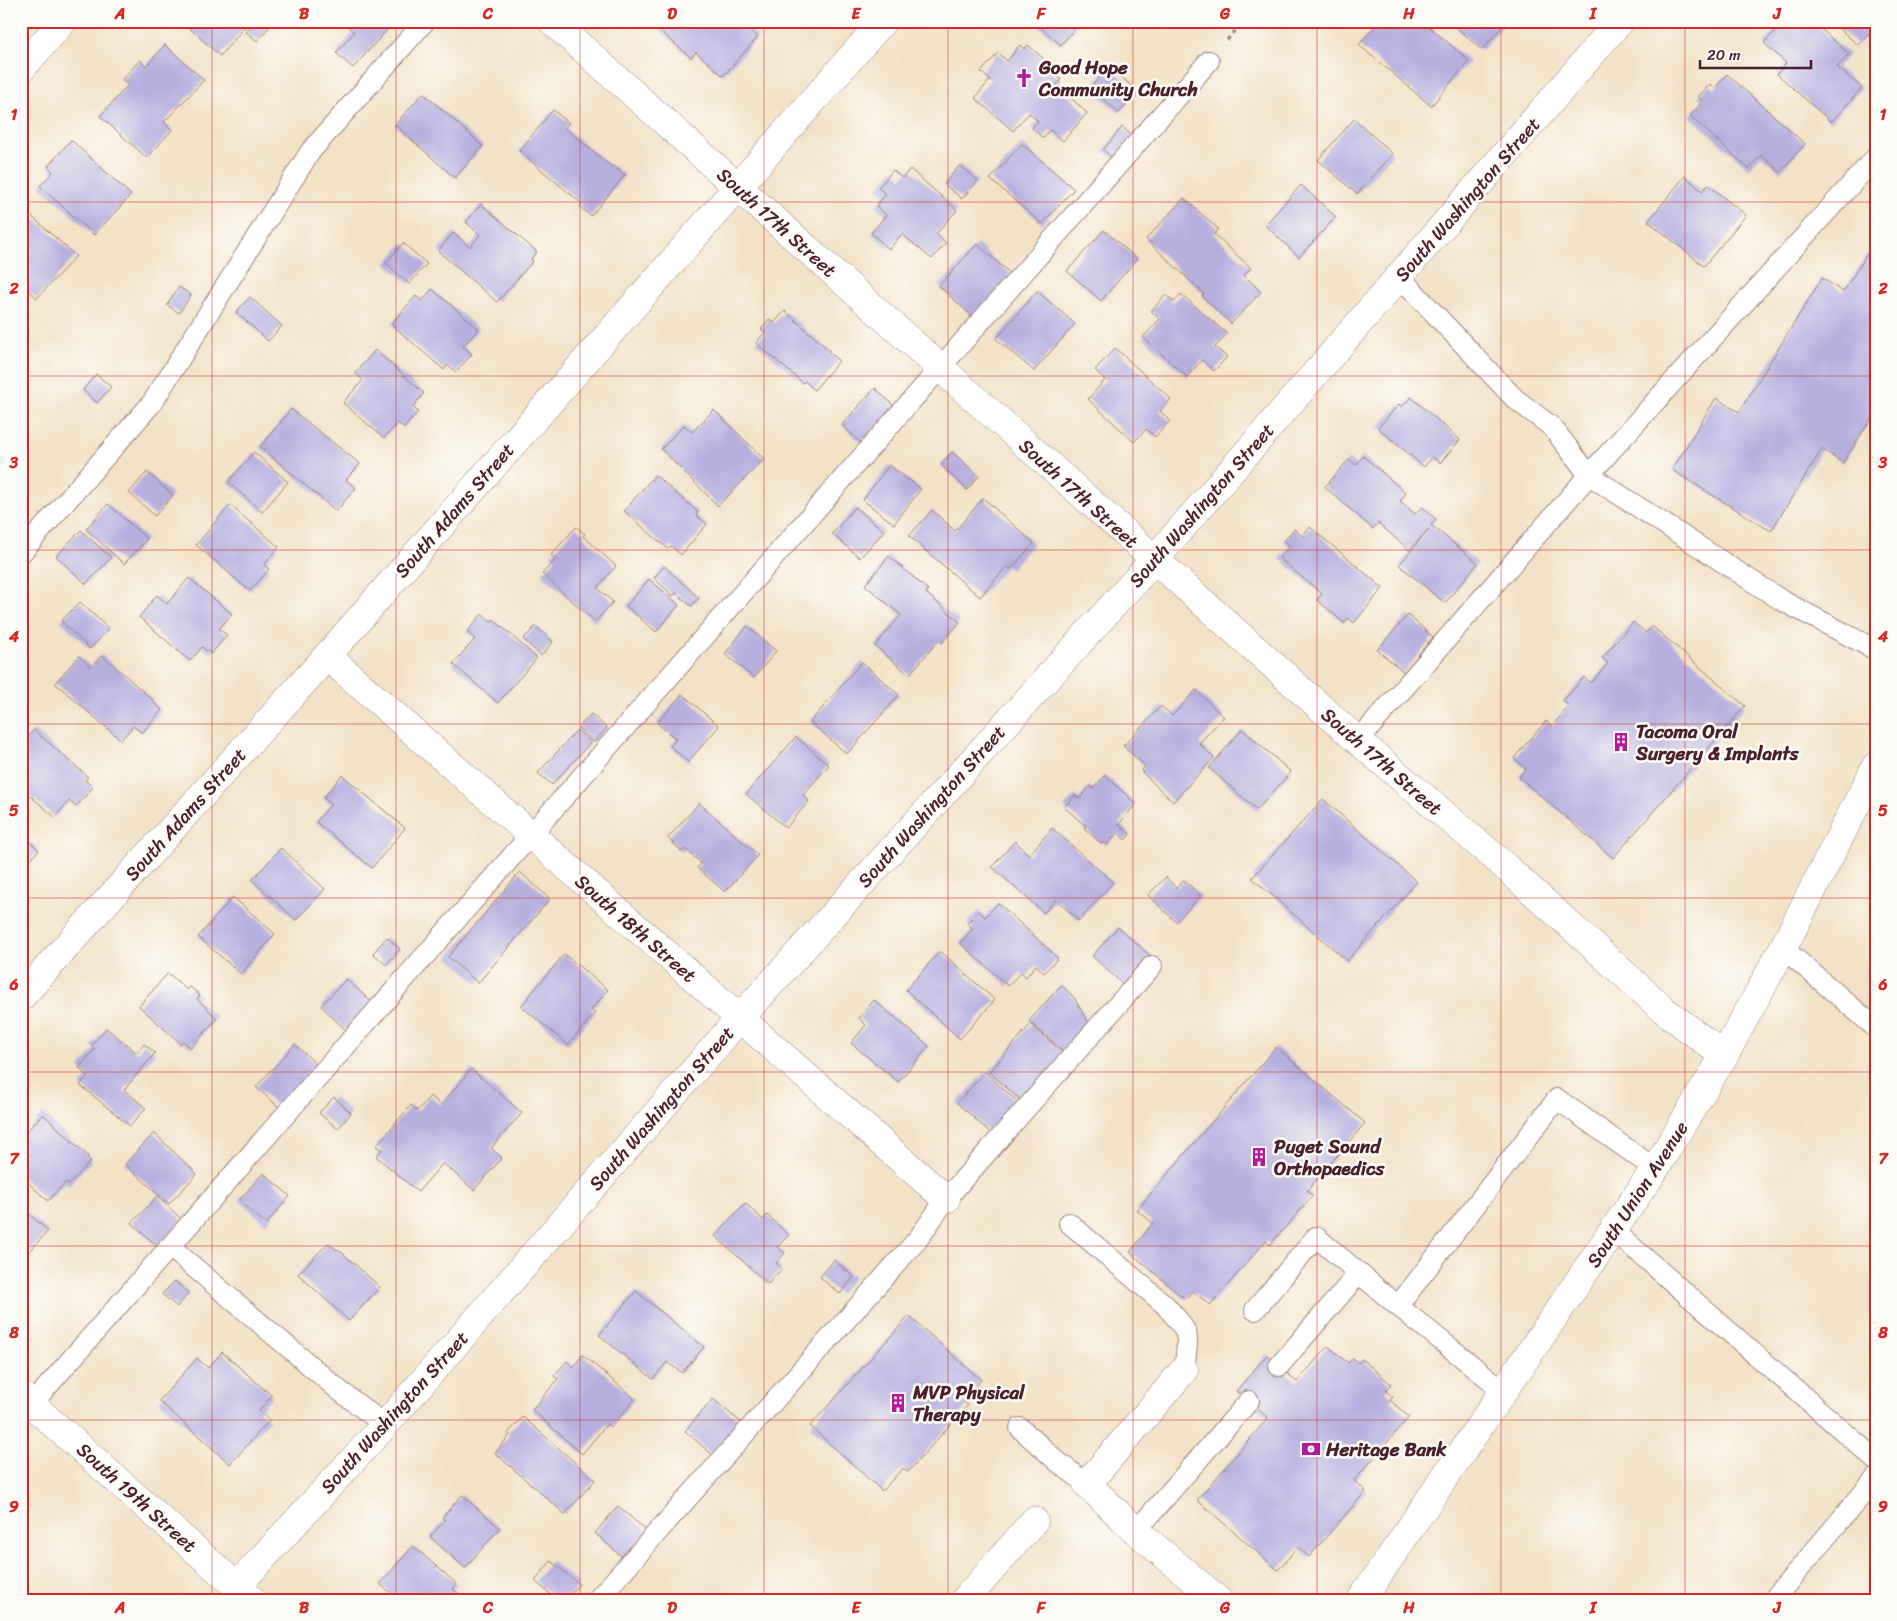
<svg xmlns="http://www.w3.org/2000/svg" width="1897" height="1621" viewBox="0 0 1897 1621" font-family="Sriracha,sans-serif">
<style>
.building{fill:#b7b0df}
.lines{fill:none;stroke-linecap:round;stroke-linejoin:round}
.service-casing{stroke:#9e8079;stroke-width:22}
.minor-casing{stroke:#9e8079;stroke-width:29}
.secondary-casing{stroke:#9e8079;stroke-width:29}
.primary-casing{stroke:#9e8079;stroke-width:29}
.path{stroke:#9e8079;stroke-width:3;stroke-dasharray:4 4;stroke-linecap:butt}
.service{stroke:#fff;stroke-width:20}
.minor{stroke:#fff;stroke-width:28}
.secondary{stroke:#fff;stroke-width:28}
.primary{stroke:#fff;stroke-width:28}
.grid{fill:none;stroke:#d62828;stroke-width:1;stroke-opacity:0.55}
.labels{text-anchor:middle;stroke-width:5;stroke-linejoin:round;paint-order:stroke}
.poi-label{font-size:19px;font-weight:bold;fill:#4a1f2b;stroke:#fdfcf7;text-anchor:start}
.street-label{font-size:19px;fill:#4a1f2b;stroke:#fdfcf7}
.neatline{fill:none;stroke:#d62828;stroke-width:2}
.grid-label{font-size:16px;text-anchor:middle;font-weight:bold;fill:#d62828}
</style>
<rect width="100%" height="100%" fill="#fdfcf7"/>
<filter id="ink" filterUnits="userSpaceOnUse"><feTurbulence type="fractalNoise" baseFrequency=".02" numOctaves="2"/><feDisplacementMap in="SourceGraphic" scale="10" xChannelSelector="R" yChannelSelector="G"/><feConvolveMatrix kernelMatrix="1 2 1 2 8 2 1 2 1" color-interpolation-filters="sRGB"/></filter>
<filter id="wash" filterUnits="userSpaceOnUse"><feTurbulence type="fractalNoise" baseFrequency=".0096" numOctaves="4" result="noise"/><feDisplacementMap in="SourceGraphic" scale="20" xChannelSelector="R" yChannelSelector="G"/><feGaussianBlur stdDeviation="1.12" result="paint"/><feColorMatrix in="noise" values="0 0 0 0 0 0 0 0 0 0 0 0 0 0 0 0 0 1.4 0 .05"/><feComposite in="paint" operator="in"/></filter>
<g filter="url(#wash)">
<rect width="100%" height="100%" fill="#f3e2c7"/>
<g id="blocks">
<g class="building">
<path d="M187 21H250L220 56 185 24Z"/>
<path d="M256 21H266L271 25 257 41 246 32Z"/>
<path d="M342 21H395L353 68 336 53 354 32Z"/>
<path d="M649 21H740L758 37 723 76 696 52 691 58Z"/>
<path d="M1033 21H1081L1061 45Z"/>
<path d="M1211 21H1225L1218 28Z"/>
<path d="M1379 21H1423L1469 61 1431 106 1359 45Z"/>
<path d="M1449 21H1507L1482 50Z"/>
<path d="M1784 21H1812L1849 54 1837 67 1862 88 1831 122 1777 74 1786 63 1764 43Z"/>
<path d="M1830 21H1876V40L1868 34 1858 45Z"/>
<path d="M165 45 204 80 164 122 172 130 147 158 100 116 128 85 122 80 140 60 146 66Z"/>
<path d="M1020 45 1024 49 1028 45 1054 68 1051 71 1061 80 1057 85 1087 113 1063 141 1050 130 1043 138 1032 128 1038 121 1029 113 1013 131 975 98 990 80 981 72 998 53 1007 61Z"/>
<path d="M1109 66 1138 92 1119 113 1090 88Z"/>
<path d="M1727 74 1805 144 1780 172 1761 155 1749 169 1690 116 1703 101 1698 97 1710 84 1715 88Z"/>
<path d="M423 93 483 146 455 178 395 125Z"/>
<path d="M553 110 569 123 565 128 612 167 613 166 625 175 591 216 580 207 582 204 519 151Z"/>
<path d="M1354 119 1393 154 1357 194 1318 160Z"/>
<path d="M1122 127 1135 138 1116 161 1103 150Z"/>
<path d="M71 140 131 195 94 235 40 186 53 172 48 166Z"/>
<path d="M1022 144 1074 189 1042 224 990 179Z"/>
<path d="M960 165 978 181 962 199 944 184Z"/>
<path d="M910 169 957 210 936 234 946 243 932 259 902 234 889 249 871 233 886 215 876 206 886 194 878 188 893 170 902 178Z"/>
<path d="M1685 176 1702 191 1708 185 1746 215 1704 266 1648 221Z"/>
<path d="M1301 185 1336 217 1299 257 1265 225Z"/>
<path d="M1184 198 1218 229 1214 234 1251 268 1244 275 1261 292 1231 324 1202 296 1204 294 1146 239Z"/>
<path d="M481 204 537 252 531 259 533 261 497 302 438 251 453 233 470 247 480 235 466 222Z"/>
<path d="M21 207 76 256 37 298 21 284Z"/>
<path d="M1104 230 1137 259 1101 301 1067 271Z"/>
<path d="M1876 240V411L1843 463 1822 449 1771 531 1672 470 1716 398 1739 412 1822 278 1843 292Z"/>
<path d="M403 243 427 264 409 284 386 263Z"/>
<path d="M977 244 1012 275 974 318 939 286Z"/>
<path d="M179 287 191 295 179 313 167 305Z"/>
<path d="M432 289 479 329 463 346 472 354 456 372 448 365 444 370 391 324 416 296 422 301Z"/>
<path d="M1037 291 1075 324 1034 371 996 339Z"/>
<path d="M1181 294 1227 334 1215 347 1227 357 1214 371 1202 360 1187 377 1143 337 1160 319 1151 311 1166 295 1174 302Z"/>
<path d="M250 297 282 326 268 341 236 312Z"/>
<path d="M785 311 829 350 828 351 839 361 814 390 805 381 803 383 756 343 765 332 761 329 769 319 774 323Z"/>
<path d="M1115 348 1171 399 1160 411 1170 421 1155 437 1146 429 1134 442 1088 399 1105 380 1095 370Z"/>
<path d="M375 350 424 393 413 407 418 412 404 428 398 423 384 438 343 403 363 380 355 373Z"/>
<path d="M96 374 111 387 97 403 83 390Z"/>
<path d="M875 388 895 407 861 443 842 425Z"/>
<path d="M1411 397 1460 440 1440 463 1433 457 1424 467 1378 428 1399 404 1402 407Z"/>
<path d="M291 409 360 464 346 480 356 488 336 511 260 447Z"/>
<path d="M714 410 764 459 718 506 661 449 684 425 692 432Z"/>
<path d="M254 452 288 482 262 512 228 482Z"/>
<path d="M952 452 979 476 967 490 941 465Z"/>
<path d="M1363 456 1406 493 1400 501 1415 514 1422 507 1436 519 1431 525 1478 563 1445 603 1399 565 1429 529 1409 550 1378 523 1373 529 1325 487 1349 459 1356 465Z"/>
<path d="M889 465 921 489 894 524 863 500Z"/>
<path d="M147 472 173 495 155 516 129 493Z"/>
<path d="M655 475 698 512 696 515 707 524 681 555 671 546 668 549 624 511Z"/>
<path d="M983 498 1034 543 1011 569 1007 566 980 597 909 536 932 510 955 531Z"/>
<path d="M108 504 147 539 124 564 86 529Z"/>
<path d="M230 505 279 547 264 565 269 569 250 591 196 545Z"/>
<path d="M855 507 884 531 860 558 832 534Z"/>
<path d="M576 527 585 534 583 536 616 566 597 588 613 602 595 622 542 574 556 559 551 555Z"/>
<path d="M1310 527 1383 588 1354 623 1348 618 1344 623 1317 600 1322 594 1279 558 1290 546 1284 541 1294 529 1302 536Z"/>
<path d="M81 530 111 558 86 584 56 556Z"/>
<path d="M889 556 928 590 926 593 960 622 942 643 939 640 909 675 875 646 901 615 865 585Z"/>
<path d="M664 566 699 598 691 606 676 593 673 596 654 578Z"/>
<path d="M189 578 232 614 219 629 227 635 211 654 202 647 190 661 139 617 157 595 167 604Z"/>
<path d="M649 579 679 605 656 632 626 606Z"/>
<path d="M80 602 109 629 90 649 61 621Z"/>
<path d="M482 614 491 622 493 619 537 658 498 703 453 664 475 639 467 632Z"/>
<path d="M1408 615 1433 637 1404 672 1377 650Z"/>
<path d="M1633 622 1646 633 1652 626 1745 706 1613 858 1519 777 1526 769 1514 758 1546 721 1552 726 1569 706 1563 701 1584 677 1591 683 1608 663 1602 658Z"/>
<path d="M536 626 553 642 541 656 523 639Z"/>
<path d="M747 626 776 651 754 678 725 654Z"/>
<path d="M102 655 154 701 153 702 162 710 142 733 133 726 121 740 55 683 79 656 91 667Z"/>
<path d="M862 662 899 695 847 754 810 722Z"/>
<path d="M1196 690 1224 717 1199 743 1214 758 1173 802 1141 771 1145 766 1123 746 1161 706 1172 716Z"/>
<path d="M682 694 719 726 688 762 670 746 676 739 657 723Z"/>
<path d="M591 714 607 728 594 742 578 728Z"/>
<path d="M1242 729 1291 772 1257 810 1209 768Z"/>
<path d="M34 730 88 777 85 780 93 787 76 807 69 801 55 817 21 788V736L25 740Z"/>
<path d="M577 730 591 742 552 785 538 773Z"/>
<path d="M796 737 829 765 803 795 809 801 786 828 746 794Z"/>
<path d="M342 775 405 828 372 868 316 822 331 804 323 798Z"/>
<path d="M1105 775 1136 804 1119 824 1130 834 1125 840 1118 833 1107 845 1104 842 1102 844 1084 828 1086 826 1064 807 1075 795 1079 799 1090 786 1093 789Z"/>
<path d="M1323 799 1417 882 1347 961 1252 878Z"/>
<path d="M699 803 758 855 725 892 697 868 701 863 685 849 682 852 668 838Z"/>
<path d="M1052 828 1113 882 1079 921 1056 899 1044 913 992 867 1015 841 1029 855Z"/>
<path d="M21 834 39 850 21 870Z"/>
<path d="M281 848 325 889 296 920 252 880Z"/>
<path d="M520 872 550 899 478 983 448 957Z"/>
<path d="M1166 877 1176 888 1184 880 1201 896 1176 922 1148 895Z"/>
<path d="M233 897 275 934 241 974 198 937Z"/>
<path d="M998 903 1058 958 1044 973 1036 965 1026 977 1021 972 1008 986 960 943 973 929 967 923 979 911 985 917Z"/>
<path d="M1118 927 1153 958 1126 987 1092 956Z"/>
<path d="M387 937 400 949 386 965 373 953Z"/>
<path d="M940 951 995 1000 960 1039 906 990Z"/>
<path d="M564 954 608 990 591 1010 595 1013 568 1045 521 1006Z"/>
<path d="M168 973 187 990 190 987 200 995 197 999 217 1018 191 1048 183 1041 181 1044 139 1006Z"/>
<path d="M346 979 373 1003 347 1031 321 1006Z"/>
<path d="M1061 985 1073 996 1091 1027 1067 1055 1029 1021Z"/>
<path d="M874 1000 929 1046 898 1082 851 1043 866 1025 859 1018Z"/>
<path d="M1031 1024 1066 1056 1024 1103 989 1072Z"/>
<path d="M106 1028 137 1053 144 1044 155 1053 124 1090 146 1108 130 1126 80 1085 88 1076 79 1068 95 1049 91 1046Z"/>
<path d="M295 1044 319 1067 281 1109 256 1087Z"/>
<path d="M1276 1047 1365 1123 1307 1191 1313 1196 1270 1245 1266 1241 1210 1305 1193 1291 1185 1299 1130 1252 1153 1223 1137 1210Z"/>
<path d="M471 1069 522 1113 491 1148 502 1158 474 1190 443 1163 418 1192 376 1156 382 1150 376 1146 411 1105 417 1111 430 1096 441 1105Z"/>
<path d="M985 1072 1021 1105 994 1136 957 1103Z"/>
<path d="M334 1097 351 1113 338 1129 319 1113Z"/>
<path d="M43 1114 88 1156 87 1157 91 1161 69 1185 66 1182 48 1201 21 1176V1137Z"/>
<path d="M154 1133 197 1174 169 1204 125 1164Z"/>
<path d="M263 1173 290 1196 266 1224 239 1200Z"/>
<path d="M157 1196 182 1220 158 1247 132 1223Z"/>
<path d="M745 1203 763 1220 767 1215 789 1235 777 1247 785 1253 776 1263 782 1269 768 1284 715 1236Z"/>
<path d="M21 1207 48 1231 21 1261Z"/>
<path d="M328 1243 337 1250 338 1249 380 1287 349 1321 298 1274Z"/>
<path d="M834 1260 854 1277 840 1294 820 1277Z"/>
<path d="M175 1281 189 1293 177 1307 162 1294Z"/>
<path d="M636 1291 704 1347 682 1373 667 1362 653 1379 599 1335Z"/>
<path d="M909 1316 981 1380 963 1401 968 1405 908 1472 903 1468 882 1491 810 1426Z"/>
<path d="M1328 1346 1348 1363 1353 1358 1358 1363 1362 1359 1391 1384 1386 1391 1393 1397 1390 1400 1409 1417 1354 1481 1366 1491 1309 1557 1298 1547 1278 1570 1197 1500 1268 1418 1236 1391 1267 1355 1297 1382Z"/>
<path d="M222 1352 272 1396 259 1411 270 1420 230 1464 159 1401 197 1358 208 1368Z"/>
<path d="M583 1355 635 1399 611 1427 607 1424 582 1454 532 1410 558 1379 554 1376 567 1361 573 1367Z"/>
<path d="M713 1399 743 1424 715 1457 685 1431Z"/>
<path d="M523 1417 595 1480 565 1514 495 1453 510 1435 508 1433Z"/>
<path d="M462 1495 500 1528 465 1568 430 1537 445 1520 442 1518Z"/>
<path d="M618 1506 647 1531 623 1558 595 1533Z"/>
<path d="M413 1546 457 1584 453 1589 461 1596 458 1600H399L380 1584Z"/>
<path d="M551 1561 579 1584 566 1600H557L535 1581Z"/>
<path d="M1076 1593 1084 1600H1070Z"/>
</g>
</g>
</g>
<g filter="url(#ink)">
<use href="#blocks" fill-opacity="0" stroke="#9e8079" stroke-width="1"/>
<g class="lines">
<g class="service-casing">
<g id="service">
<path d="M1399 276 1515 399 1552 427 1589 475 1781 600 1876 650"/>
<path d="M21 553 152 403 310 152 425 21"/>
<path d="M1358 741 1589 475 1876 157"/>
<path d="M1783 948 1876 1028"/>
<path d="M1069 1223 1164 1304C1171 1312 1182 1323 1186 1333 1189 1344 1185 1359 1184 1370"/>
<path d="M1613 1230 1876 1460"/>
<path d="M170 1247 340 1391 385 1425"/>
<path d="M1398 1306 1557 1099 1655 1169"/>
<path d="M1255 1310 1316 1237 1398 1306 1504 1391"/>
<path d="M1279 1366 1359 1273"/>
<path d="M32 1404 1209 61"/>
<path d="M1020 1428 1058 1462 1087 1484"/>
<path d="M1136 1531 1249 1401"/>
<path d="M597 1600 918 1239 946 1199 1152 966"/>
<path d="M1773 1600 1876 1478"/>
</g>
</g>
<g class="minor-casing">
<g id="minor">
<path d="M552 21 1358 741 1500 862 1664 1010 1724 1056"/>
<path d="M21 69 63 21"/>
<path d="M327 656 946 1199"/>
<path d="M21 997 327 656 883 21"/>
<path d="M1184 1370 1087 1484 1136 1531 1218 1600"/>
<path d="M237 1586 385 1425 739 1019 1154 560 1620 21"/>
<path d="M965 1600 1034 1521"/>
</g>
</g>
<g class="secondary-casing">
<path id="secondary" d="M1361 1600 1655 1169 1724 1056 1783 948 1876 766"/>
</g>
<g class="primary-casing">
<path id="primary" d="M21 1395 252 1600"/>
</g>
<path class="path" d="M1227 40 1243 21"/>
<use href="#service" class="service"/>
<use href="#minor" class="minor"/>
<use href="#secondary" class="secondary"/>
<use href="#primary" class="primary"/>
</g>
</g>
<path class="grid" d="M212 21V1600M396 21V1600M580 21V1600M764 21V1600M948 21V1600M1133 21V1600M1317 21V1600M1501 21V1600M1685 21V1600M21 202H1876M21 376H1876M21 550H1876M21 724H1876M21 898H1876M21 1072H1876M21 1246H1876M21 1420H1876"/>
<defs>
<g id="church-bare" transform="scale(1.5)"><path d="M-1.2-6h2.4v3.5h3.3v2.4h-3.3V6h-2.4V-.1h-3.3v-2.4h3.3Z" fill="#b5179e" stroke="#fdfcf7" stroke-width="2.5" paint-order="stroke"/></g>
<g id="building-bare" transform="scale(1.5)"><path d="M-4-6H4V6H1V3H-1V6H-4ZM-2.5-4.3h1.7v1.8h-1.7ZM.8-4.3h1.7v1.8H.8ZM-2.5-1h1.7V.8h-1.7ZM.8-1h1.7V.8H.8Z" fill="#b5179e" stroke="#fdfcf7" stroke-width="2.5" paint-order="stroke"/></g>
<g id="bank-bare" transform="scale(1.5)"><path d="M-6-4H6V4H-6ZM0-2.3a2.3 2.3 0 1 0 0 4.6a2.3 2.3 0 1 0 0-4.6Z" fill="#b5179e" stroke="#fdfcf7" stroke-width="2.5" paint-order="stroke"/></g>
</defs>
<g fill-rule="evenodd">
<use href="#church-bare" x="1024" y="78"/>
<use href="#building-bare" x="1621" y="742"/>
<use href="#building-bare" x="1259" y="1157"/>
<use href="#building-bare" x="898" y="1403"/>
<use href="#bank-bare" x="1311" y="1449"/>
</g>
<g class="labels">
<g class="poi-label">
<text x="1039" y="74">Good Hope<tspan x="1039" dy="22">Community Church</tspan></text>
<text x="1636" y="738">Tacoma Oral<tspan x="1636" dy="22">Surgery &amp; Implants</tspan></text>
<text x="1274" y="1153">Puget Sound<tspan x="1274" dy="22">Orthopaedics</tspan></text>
<text x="913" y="1399">MVP Physical<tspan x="913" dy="22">Therapy</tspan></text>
<text x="1326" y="1456">Heritage Bank</text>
</g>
<g class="street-label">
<text transform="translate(1467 199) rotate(-49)" y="7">South Washington Street</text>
<text transform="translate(777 222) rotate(42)" y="7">South 17th Street</text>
<text transform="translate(1079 493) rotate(42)" y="7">South 17th Street</text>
<text transform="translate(1201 505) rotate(-49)" y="7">South Washington Street</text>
<text transform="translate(454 510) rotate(-49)" y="7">South Adams Street</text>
<text transform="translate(1382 761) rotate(41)" y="7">South 17th Street</text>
<text transform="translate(931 806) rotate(-48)" y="7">South Washington Street</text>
<text transform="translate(185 814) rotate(-48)" y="7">South Adams Street</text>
<text transform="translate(636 928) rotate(41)" y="7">South 18th Street</text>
<text transform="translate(661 1108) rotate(-49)" y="7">South Washington Street</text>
<text transform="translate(1637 1194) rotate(-57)" y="7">South Union Avenue</text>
<text transform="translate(394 1412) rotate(-48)" y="7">South Washington Street</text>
<text transform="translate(137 1497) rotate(42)" y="7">South 19th Street</text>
</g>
</g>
<rect width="1897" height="1621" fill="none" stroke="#fdfcf7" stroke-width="55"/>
<path d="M1700 60v8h111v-8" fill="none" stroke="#4a1f2b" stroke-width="2.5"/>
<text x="1707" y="60" font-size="15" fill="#4a1f2b" stroke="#fdfcf7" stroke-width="4" paint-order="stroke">20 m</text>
<rect x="28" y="28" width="1842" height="1566" class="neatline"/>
<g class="grid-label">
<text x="120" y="19">A</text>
<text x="304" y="19">B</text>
<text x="488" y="19">C</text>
<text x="672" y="19">D</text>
<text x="856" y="19">E</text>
<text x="1041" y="19">F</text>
<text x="1225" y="19">G</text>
<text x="1409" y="19">H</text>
<text x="1593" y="19">I</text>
<text x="1777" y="19">J</text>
<text x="14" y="120">1</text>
<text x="1883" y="120">1</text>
<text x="14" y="294">2</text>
<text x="1883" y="294">2</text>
<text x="14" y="468">3</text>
<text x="1883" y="468">3</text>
<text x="14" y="642">4</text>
<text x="1883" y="642">4</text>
<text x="14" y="816">5</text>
<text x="1883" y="816">5</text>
<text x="14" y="990">6</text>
<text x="1883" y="990">6</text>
<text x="14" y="1164">7</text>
<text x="1883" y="1164">7</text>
<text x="14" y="1338">8</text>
<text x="1883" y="1338">8</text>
<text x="14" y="1512">9</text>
<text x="1883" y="1512">9</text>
<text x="120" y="1613">A</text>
<text x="304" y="1613">B</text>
<text x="488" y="1613">C</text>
<text x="672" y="1613">D</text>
<text x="856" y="1613">E</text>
<text x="1041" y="1613">F</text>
<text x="1225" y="1613">G</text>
<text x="1409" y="1613">H</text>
<text x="1593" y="1613">I</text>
<text x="1777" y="1613">J</text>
</g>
</svg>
